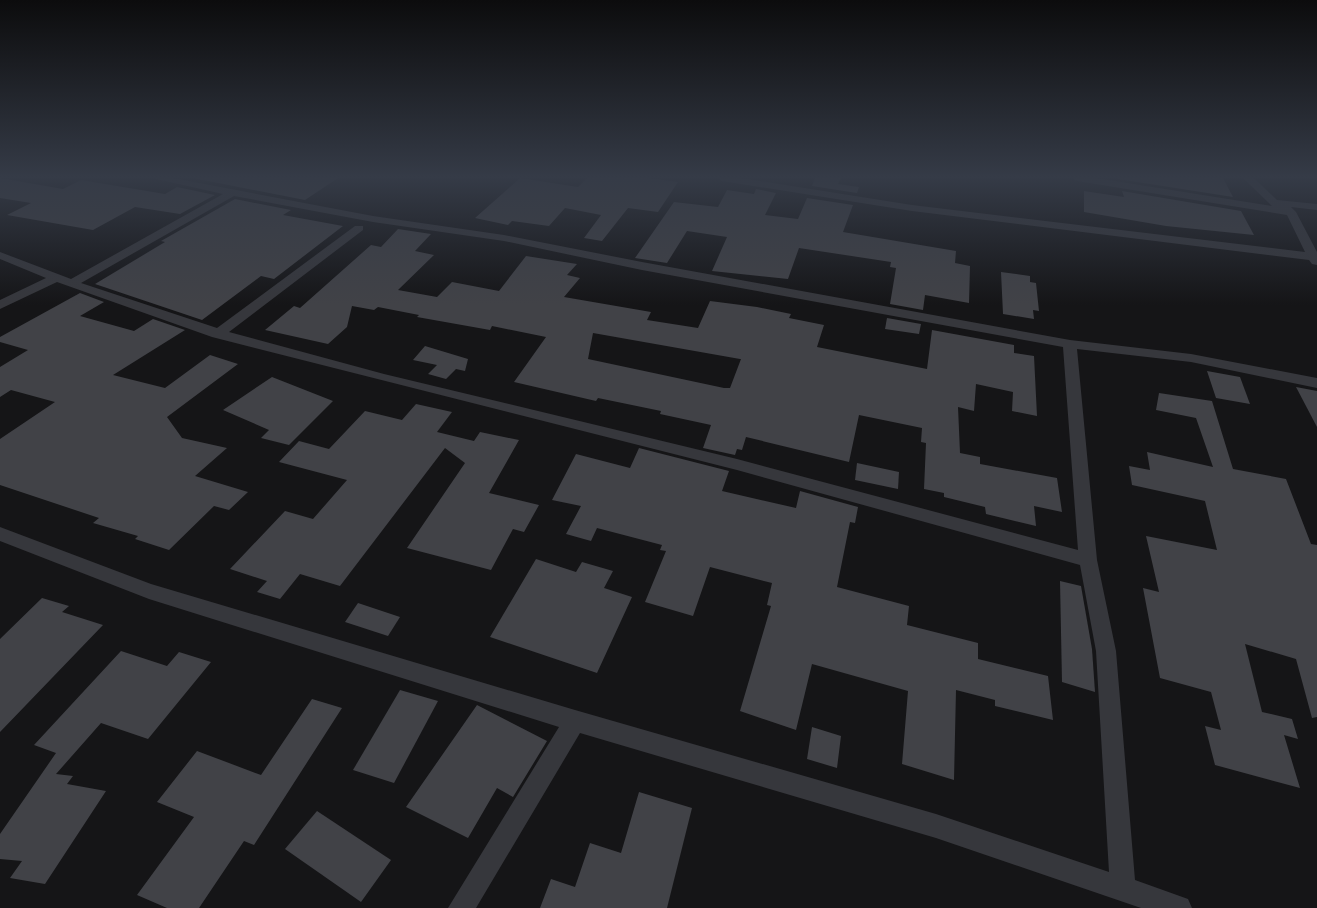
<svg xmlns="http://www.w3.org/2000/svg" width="1317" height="908" viewBox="0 0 1317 908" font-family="'Titillium Web',sans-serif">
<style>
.building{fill:#414247;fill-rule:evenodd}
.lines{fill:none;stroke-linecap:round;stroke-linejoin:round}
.minor{fill:#36373c;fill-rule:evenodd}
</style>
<rect width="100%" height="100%" fill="#151517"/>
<g class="building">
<path d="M0 178 63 189 81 180 165 194 177 187 215 195 180 214 135 207 93 230 7 215 31 203 0 198Z"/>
<path d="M193 178H338L305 200Z"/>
<path d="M520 178 578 187 587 178H648L678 182 658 212 628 208 602 241 584 238 601 215 565 208 549 226 512 221 508 225 475 218Z"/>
<path d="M815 178H841L838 184 859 187 857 193 812 186Z"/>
<path d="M1118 178H1223L1233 197 1118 179Z"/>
<path d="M756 189 776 193 765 215 798 219 807 198 853 205 843 232 956 251 955 263 970 266 969 303 925 295 923 310 890 304 896 268 890 267 891 262 799 248 788 279 712 271 727 237 687 231 667 263 635 258 674 202 718 207 727 190 754 194Z"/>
<path d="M1084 191 1124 197 1122 191 1241 211 1254 235 1166 226 1084 212Z"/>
<path d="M235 199 291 210 283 215 343 226 274 279 261 276 202 320 95 284 165 242 161 241Z"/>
<path d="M398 229 431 234 415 251 434 255 398 290 437 297 452 282 499 291 526 256 577 264 567 275 580 278 564 297 651 312 647 320 698 328 710 301 757 307 791 314 789 318 824 325 817 347 927 369 932 330 1014 345V353L1034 356 1037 416 1012 411 1013 392 976 384 974 411 958 407 960 453 980 457V464L1057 478 1062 512 1034 506 1036 526 986 514 985 507 944 497V493L924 489 926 443 921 442 922 428 859 415 849 462 746 437 742 450 737 449 735 455 703 448 711 425 660 414 661 411 598 398 596 401 514 382 546 337 492 326 490 330 417 317 419 315 378 307 374 310 352 306 347 327 328 344 265 330 294 306 300 308 371 245 381 247ZM593 333 740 359H741L730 388H724L588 359Z"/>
<path d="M1001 272 1030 276V282L1036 283 1039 311 1033 310 1034 319 1003 314Z"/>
<path d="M80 293 104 302 80 316 134 331 153 319 185 330 113 375 165 388 210 355 238 364 167 417 182 438 227 448 195 476 248 492 229 510 214 506 169 550 135 539 138 536 93 523 99 518 0 485V439L55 402 11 390 0 397V367L28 350 0 342V337Z"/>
<path d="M887 318 921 324 919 334 885 329Z"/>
<path d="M425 346 468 359 465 371 456 369 446 379 428 374 437 365 413 360Z"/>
<path d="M1207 371 1240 377 1250 404 1216 398Z"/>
<path d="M272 377 333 401 289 445 261 438 269 430 223 410Z"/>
<path d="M1296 387 1317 391V427Z"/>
<path d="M1159 393 1212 401 1233 469 1286 479 1311 544 1317 545V717L1312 718 1296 659 1245 644 1262 712 1292 719 1298 739 1284 735 1300 788 1215 765 1205 726 1221 730 1211 692 1160 678 1143 588 1159 592 1146 536 1217 550 1205 501 1132 485 1129 466 1150 470 1147 452 1213 467 1196 418 1156 410Z"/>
<path d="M416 404 452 412 437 432 474 441 480 432 519 440 489 493 539 505 524 532 513 529 491 570 407 548 465 463 445 448 340 586 300 574 280 599 257 592 267 581 230 569 285 511 313 519 347 480 279 462 299 441 329 449 365 411 402 420Z"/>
<path d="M639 448 729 471 722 491 796 508 800 491 858 507 855 523 850 522 837 587 909 606 907 625 978 643V659L1048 676 1053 720 995 706V700L956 690 954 780 902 764 908 691 812 664 796 730 740 711 771 606 767 605 772 583 710 567 693 616 645 602 666 551 660 550 662 545 597 528 591 541 566 534 581 506 552 500 576 454 630 468Z"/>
<path d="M857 463 899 472 898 489 855 480Z"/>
<path d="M536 559 576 572 582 562 613 571 604 588 632 597 597 673 490 637Z"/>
<path d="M1060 581 1081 586 1092 649 1095 692 1062 682Z"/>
<path d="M42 598 69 606 62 612 103 625 0 732V639Z"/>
<path d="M358 603 400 617 388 636 345 622Z"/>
<path d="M121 651 167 666 179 652 211 662 148 739 101 723 56 774 73 776 67 784 106 791 45 884 10 878 22 861 0 859V834L56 753 34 745Z"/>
<path d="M400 690 438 701 394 783 353 770Z"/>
<path d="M312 699 342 708 254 845 244 841 199 908H167L137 895 194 817 157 802 197 751 261 775Z"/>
<path d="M477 705 547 741 513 797 497 788 468 838 406 807Z"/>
<path d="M812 727 841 736 837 768 807 759Z"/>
<path d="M639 792 692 808 667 908H540L551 879 575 887 590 843 621 853Z"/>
<path d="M317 811 391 860 361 902 285 849Z"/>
</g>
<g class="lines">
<g class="minor">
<path d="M152 178H173L373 216 504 235 642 262 1070 340 1191 354 1317 378V388L1191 362 1077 349 1097 560 1116 651 1135 880 1188 899 1192 908H1141L936 838 580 733 476 908H448L559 727 149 599 0 541V527L151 584 575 710 936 814 1109 872 1096 651 1080 565 737 470 212 337 57 282 0 309V300L46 278 0 259V252L71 279 223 194ZM234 196 373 222 504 241 642 270 1063 347 1078 550 737 459 384 374 229 332 363 230V226H355L217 328 81 283Z"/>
<path d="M717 178H741L912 205 1305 252 1287 215 1077 181 1072 178H1096L1272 206 1243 178H1254L1277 200 1317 204V210L1291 207 1296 212 1317 252V265L1312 264 1309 260 912 211 722 181Z"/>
</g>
</g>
<linearGradient id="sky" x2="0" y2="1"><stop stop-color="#0c0c0d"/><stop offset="0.58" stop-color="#353b47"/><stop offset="1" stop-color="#353b47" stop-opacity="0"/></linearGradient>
<rect width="1317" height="305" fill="url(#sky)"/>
</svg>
